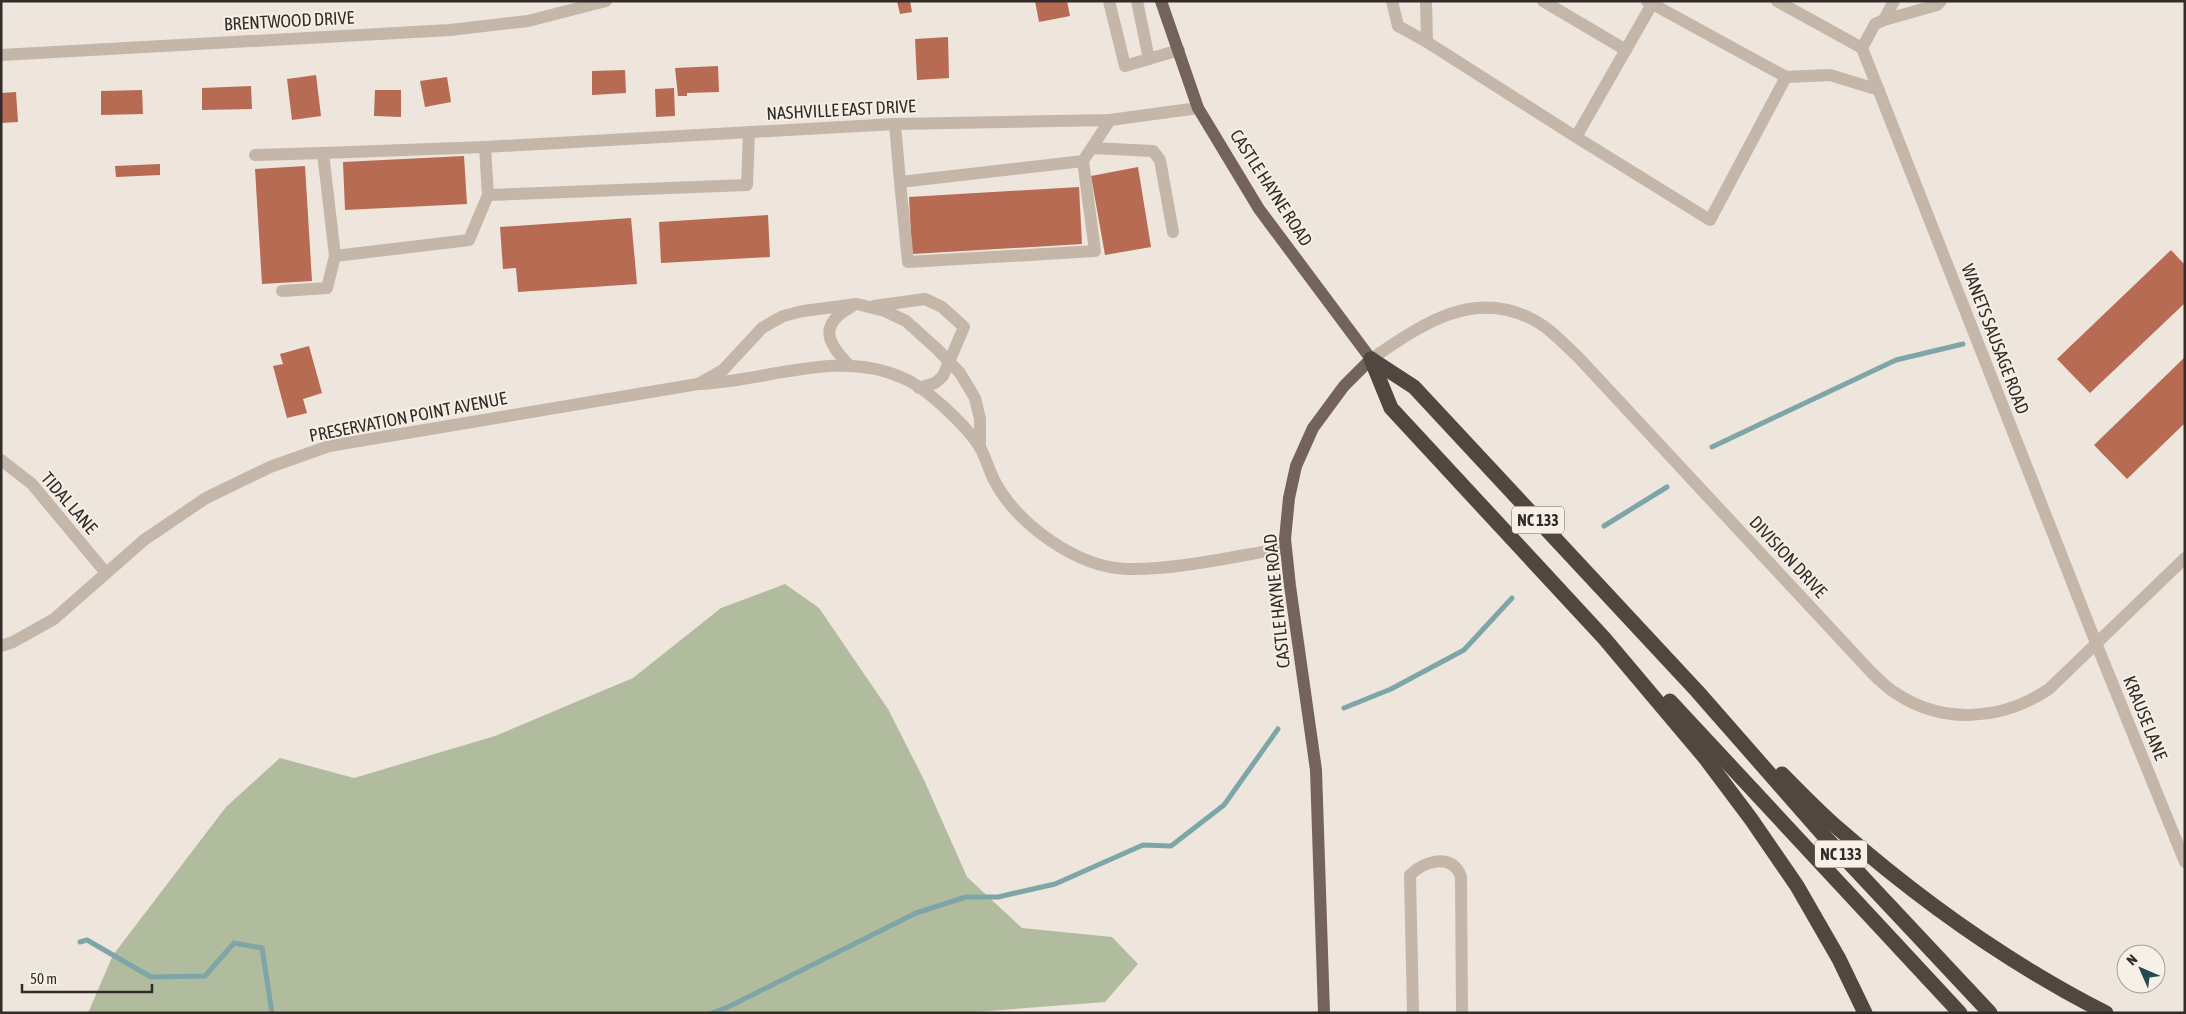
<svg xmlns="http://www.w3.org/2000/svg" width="2186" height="1014" viewBox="0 0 2186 1014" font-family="'Asap Condensed',sans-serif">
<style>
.green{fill:#b1bb9e}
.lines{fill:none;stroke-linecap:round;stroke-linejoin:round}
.stream{stroke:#7ea5a7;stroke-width:5}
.building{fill:#b66b52}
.minor{stroke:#c4b6a9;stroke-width:12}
.major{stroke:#73635b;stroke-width:12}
.highway{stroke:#524640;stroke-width:15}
.labels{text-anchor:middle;stroke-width:4;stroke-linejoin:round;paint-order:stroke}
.shield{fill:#f6f0e7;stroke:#6e6661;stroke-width:1}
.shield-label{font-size:16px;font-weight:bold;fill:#332b28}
.street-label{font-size:18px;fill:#332b28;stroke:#f6f0e7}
</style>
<rect width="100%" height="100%" fill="#eee5dc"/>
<path class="green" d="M785 584 819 608 888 709 924 780 967 877 1022 928 1112 937 1138 964 1105 1002 961 1013H88L113 955 226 807 280 758 354 778 495 736 633 678 721 608Z"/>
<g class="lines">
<g class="stream">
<path d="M1712 447 1896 360 1963 344"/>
<path d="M1604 526 1667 487"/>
<path d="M1344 708 1391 689 1464 650 1512 598"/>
<path d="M80 942 87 940 151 977 205 976 234 943 262 948 272 1013"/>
<path d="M712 1013 728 1007 916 913 966 897H998L1055 884 1143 845 1171 846 1224 805 1278 729"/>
</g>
</g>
<g class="building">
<path d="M897 1H910L912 12 900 14Z"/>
<path d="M1035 1H1067L1070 16 1039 22Z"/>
<path d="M948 37 949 78 917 80 915 39Z"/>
<path d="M718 66 719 92 687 93V96H678L675 68Z"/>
<path d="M625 70 626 93 592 95V71Z"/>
<path d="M316 75 321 116 292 120 287 79Z"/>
<path d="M447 77 451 102 425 107 420 81Z"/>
<path d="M251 86 252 109 202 110V88Z"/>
<path d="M674 88 675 116 656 117 655 89Z"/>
<path d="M142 90 143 114 101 115V91Z"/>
<path d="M375 90H401V117L374 116Z"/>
<path d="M16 92 18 122 1 123V93Z"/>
<path d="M464 156 467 204 345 210 343 162Z"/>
<path d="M160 164V175L116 177 115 166Z"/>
<path d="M305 166 312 281 262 284 255 169Z"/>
<path d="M1138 167 1151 247 1105 255 1091 176Z"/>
<path d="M1079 187 1082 244 912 254 909 197Z"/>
<path d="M768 215 770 257 661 263 659 222Z"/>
<path d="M631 218 637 284 518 292 516 268 503 269 500 227Z"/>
<path d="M2171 250 2185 265V303L2090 393 2057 359Z"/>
<path d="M309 346 322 393 303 399 307 413 287 418 273 366 283 364 280 354Z"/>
<path d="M2185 357V423L2127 479 2094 445Z"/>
</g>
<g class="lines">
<g class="minor">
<path d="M1109 1 1125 66 1179 50"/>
<path d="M1137 1 1149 59"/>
<path d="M1392 1 1398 26 1427 42 1426 1"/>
<path d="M1543 1 1626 50"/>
<path d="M1647 1 1786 77 1830 75 1879 90"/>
<path d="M1777 1 1862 48"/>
<path d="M1884 20 1894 1"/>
<path d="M1427 42 1576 137 1652 4"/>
<path d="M1862 48 2096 643 2185 862"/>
<path d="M1862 48 1875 24 1884 20 1937 5 1941 1"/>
<path d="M1 55 450 30 528 21 606 1"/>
<path d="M895 124 900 182 1083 161 1110 120"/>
<path d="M1576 137 1710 220 1786 77"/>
<path d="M485 147 895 124 1110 120 1198 108"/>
<path d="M1092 148 1153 151 1160 160 1173 232"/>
<path d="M255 155 323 153"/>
<path d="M900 182 908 262 1095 251 1083 161"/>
<path d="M488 195 485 147 323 153 335 256 469 240 488 195 747 185 749 132"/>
<path d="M282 291 327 288 335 256"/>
<path d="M874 306 925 299 942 307 964 327 943 376 935 383 919 388"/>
<path d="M1371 359C1420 326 1471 288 1532 319 1550 328 1564 344 1579 358L1871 672C1878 679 1886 687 1894 692 1942 725 2002 721 2049 689L2185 558"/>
<path d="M849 365C827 343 818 325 851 307"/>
<path d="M700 383 723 370 762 328 783 316 803 311 857 304 885 311 906 321 937 349 960 373 975 398 980 419V448"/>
<path d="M1 460 32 484 106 573"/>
<path d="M1 646 13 642 54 619 144 540 206 498 270 467 329 446 698 384C765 382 838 348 903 378 927 388 968 427 981 449 986 459 989 470 994 480 1017 524 1077 568 1128 569 1177 570 1236 556 1285 548"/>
<path d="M1413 1013 1410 875C1424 861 1453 852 1461 877L1462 1013"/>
</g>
<path class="major" d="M1161 1 1198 108 1259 209 1371 359 1344 386 1313 428 1296 466 1289 498 1285 539 1290 586 1316 770 1324 1013"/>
<g class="highway">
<path d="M1371 359 1414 387 1697 691 1826 838 1990 1013"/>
<path d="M1371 359 1391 408 1604 638 1706 759 1751 819 1797 886 1839 959 1865 1013"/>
<path d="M1670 701 1960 1013"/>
<path d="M1782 774C1801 793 1820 813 1840 830 1921 901 2010 964 2106 1013"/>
</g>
</g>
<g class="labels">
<g class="shield">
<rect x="1512" y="506.5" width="52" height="27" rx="4"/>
<rect x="1815" y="840.5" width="52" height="27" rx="4"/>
</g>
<g class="shield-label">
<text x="1538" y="526">NC 133</text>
<text x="1841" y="860">NC 133</text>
</g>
<g class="street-label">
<text transform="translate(289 21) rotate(-3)" y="6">BRENTWOOD DRIVE</text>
<text transform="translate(841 110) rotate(-3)" y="6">NASHVILLE EAST DRIVE</text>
<text transform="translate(1271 188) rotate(57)" y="6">CASTLE HAYNE ROAD</text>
<text transform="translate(1995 339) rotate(69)" y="6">WANETS SAUSAGE ROAD</text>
<text transform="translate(408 417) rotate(-11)" y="6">PRESERVATION POINT AVENUE</text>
<text transform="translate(69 503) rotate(49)" y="6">TIDAL LANE</text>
<text transform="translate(1788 557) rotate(47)" y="6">DIVISION DRIVE</text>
<text transform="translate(1277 601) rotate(-96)" y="6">CASTLE HAYNE ROAD</text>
<text transform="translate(2145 718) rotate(68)" y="6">KRAUSE LANE</text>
</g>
</g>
<rect width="2186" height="1014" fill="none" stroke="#332b28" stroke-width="5"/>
<g transform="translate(2141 969) rotate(315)"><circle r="24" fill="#f6f0e7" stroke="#a8a19b"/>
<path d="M0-4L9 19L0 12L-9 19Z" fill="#234b4e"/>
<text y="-8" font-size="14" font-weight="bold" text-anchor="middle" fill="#332b28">N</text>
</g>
<path d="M22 984v8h130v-8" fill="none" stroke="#332b28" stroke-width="2.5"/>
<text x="30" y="984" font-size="15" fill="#332b28" stroke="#f6f0e7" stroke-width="4" paint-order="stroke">50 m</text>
</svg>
